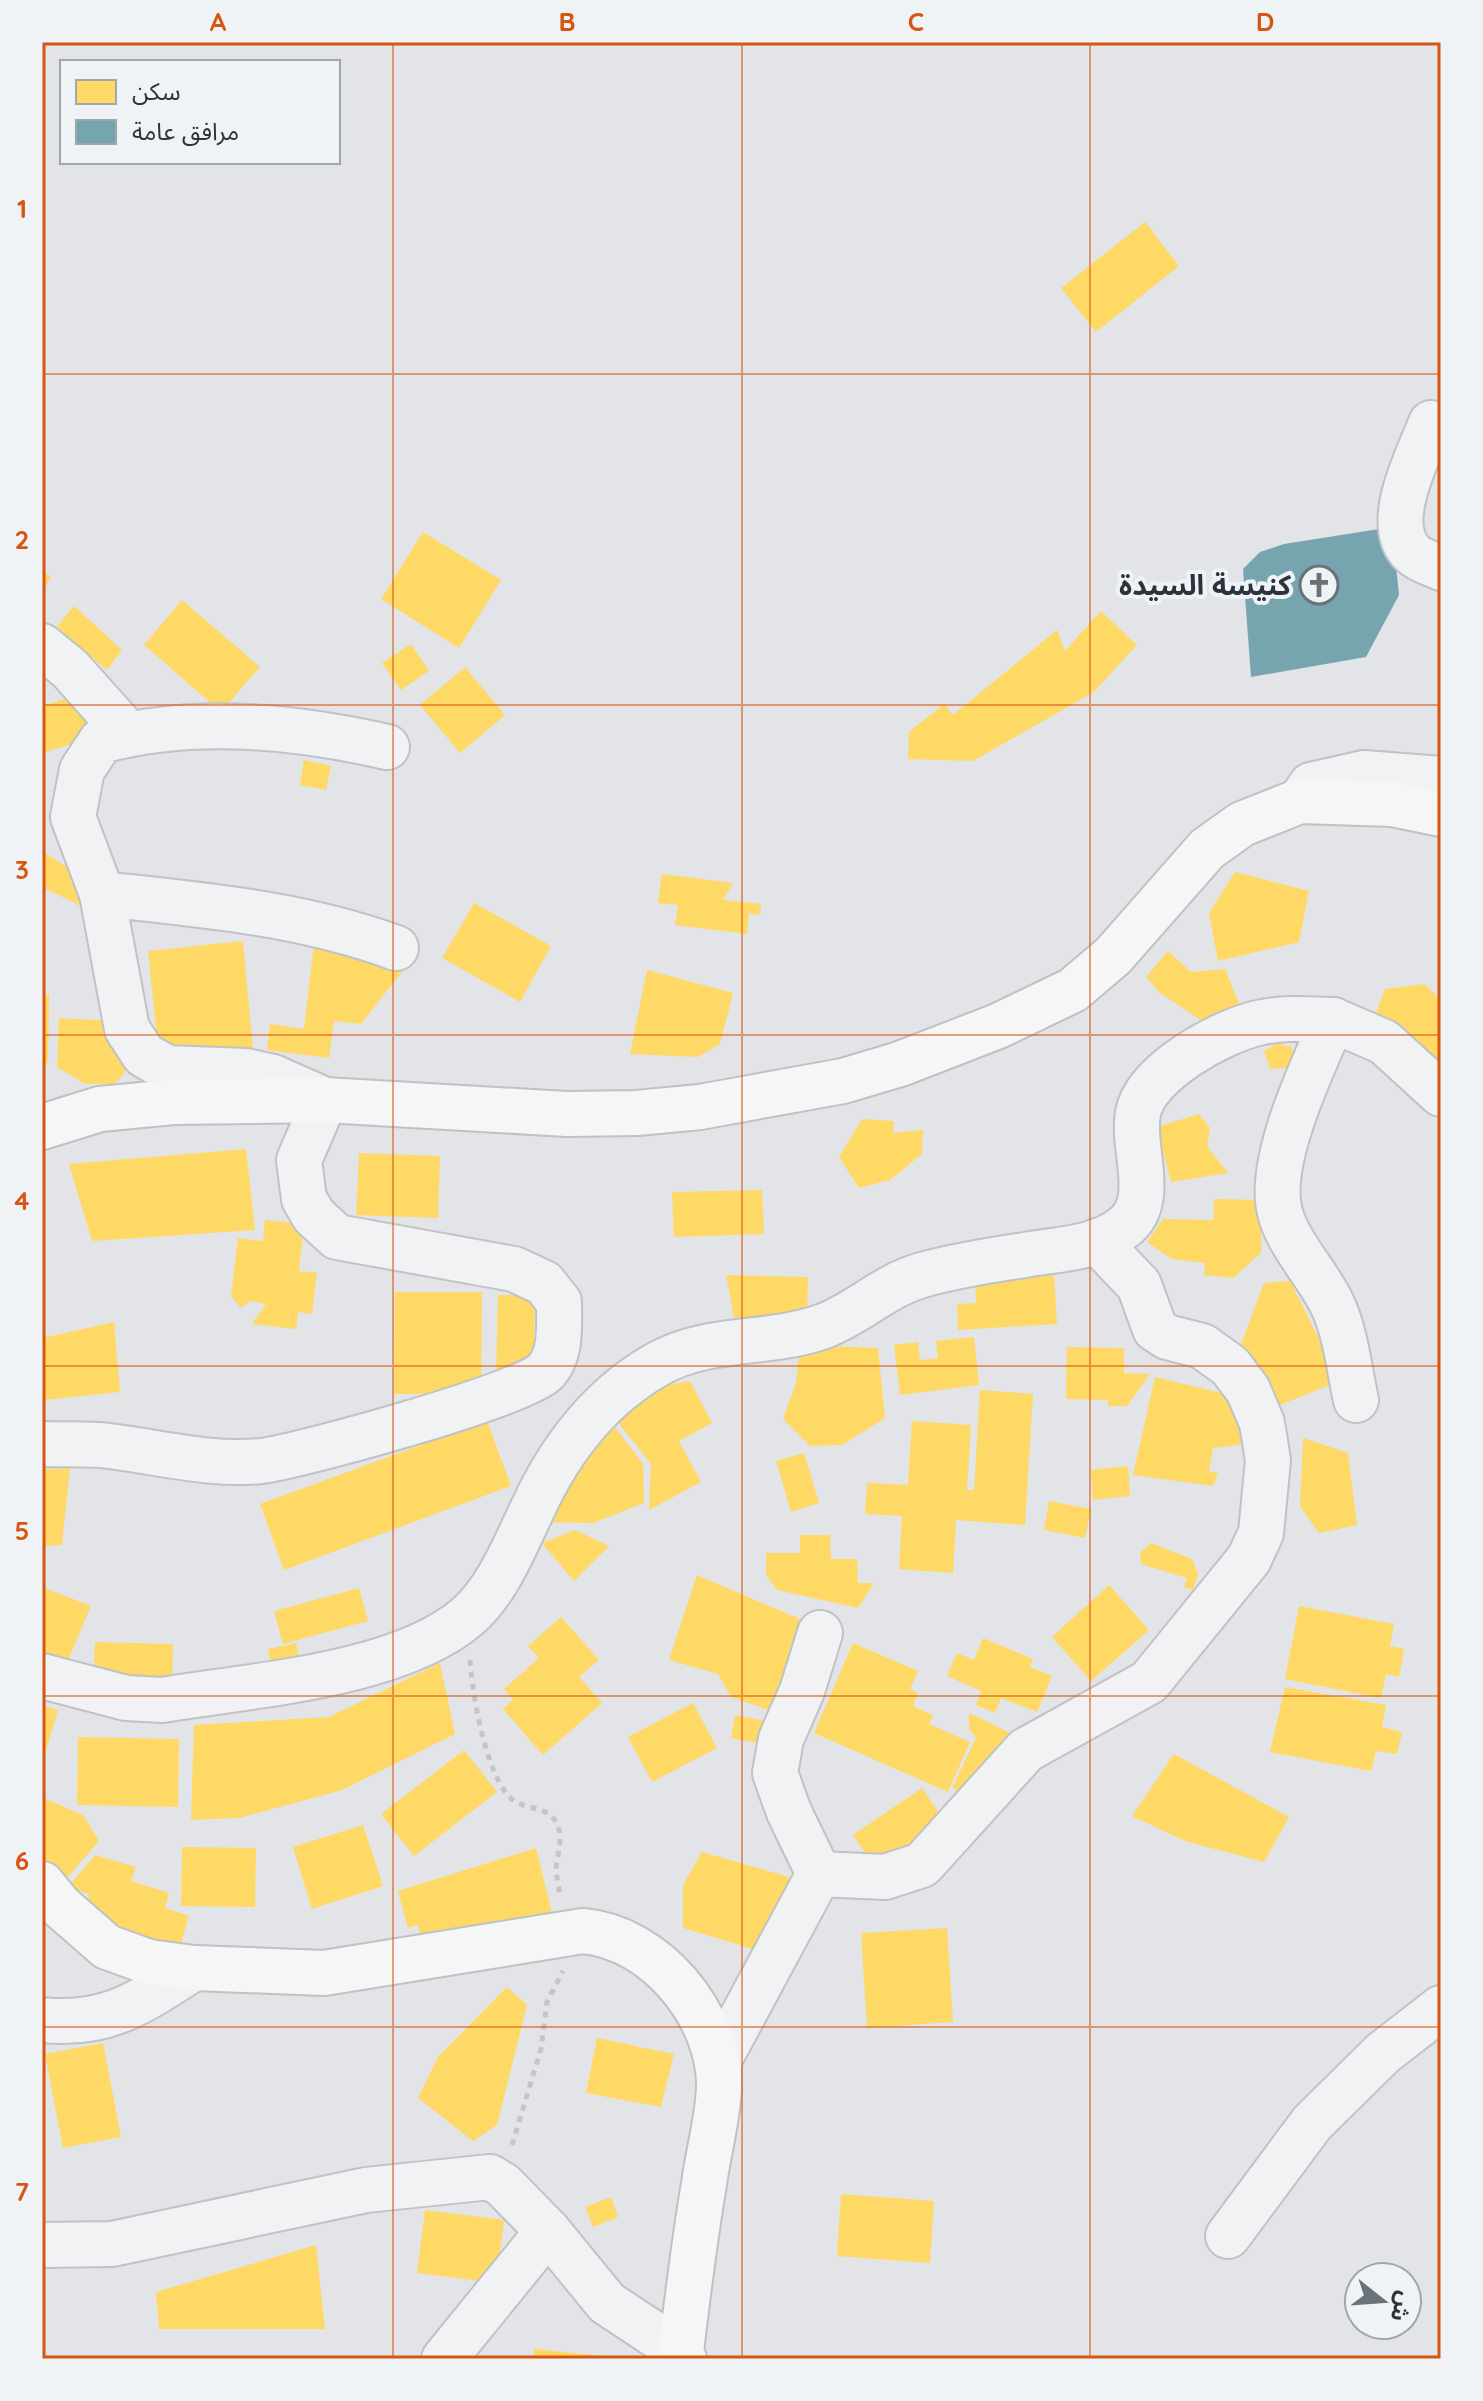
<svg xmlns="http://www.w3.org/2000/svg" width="1483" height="2401" viewBox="0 0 1483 2401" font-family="Quicksand,'Noto Sans Arabic',sans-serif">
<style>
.homes{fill:#ffd966}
.public{fill:#76a5af}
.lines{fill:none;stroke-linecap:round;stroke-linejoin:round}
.minor-casing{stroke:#c0c2c5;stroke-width:48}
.major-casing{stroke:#bfc1c4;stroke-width:48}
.path{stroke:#c4c5c8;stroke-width:5;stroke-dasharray:6 6;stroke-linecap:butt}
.minor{stroke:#f1f2f3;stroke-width:44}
.major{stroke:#f6f6f6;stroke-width:44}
.grid{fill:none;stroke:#d55511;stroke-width:2;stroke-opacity:0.55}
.labels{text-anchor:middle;stroke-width:8;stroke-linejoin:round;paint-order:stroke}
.poi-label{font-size:28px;font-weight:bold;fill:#2b333d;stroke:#f0f3f5;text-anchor:end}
.neatline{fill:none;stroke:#d55511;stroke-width:3}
.grid-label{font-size:26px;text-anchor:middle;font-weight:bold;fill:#d55511}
</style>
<rect width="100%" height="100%" fill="#e2e4e7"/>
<g class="homes">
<path d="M1145 222 1179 266 1096 332 1061 288Z"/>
<path d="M423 532 501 580 459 648 381 599Z"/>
<path d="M42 572 51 576 42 595Z"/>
<path d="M182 600 260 667 221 712 144 645Z"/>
<path d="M74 606 122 650 107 670 57 627Z"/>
<path d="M1101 611 1137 645 1094 692 973 761 908 759 909 732 944 704 953 715 1057 630 1065 651Z"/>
<path d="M411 644 429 671 401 690 382 663Z"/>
<path d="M465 667 505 715 460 753 420 705Z"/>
<path d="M82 694 94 737 42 753V706Z"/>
<path d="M304 760 331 766 326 790 300 785Z"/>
<path d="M45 853 91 882 79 905 42 887V854Z"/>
<path d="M1235 872 1309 891 1299 942 1218 961 1209 913Z"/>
<path d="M662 874 733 883 723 900 761 904 760 915 749 913 747 934 675 925 678 905 658 903Z"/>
<path d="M474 903 551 946 520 1002 442 958Z"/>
<path d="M243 941 253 1049 159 1059 148 951Z"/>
<path d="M314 944 385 952 405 968 361 1024 334 1021 329 1058 267 1050 270 1024 304 1029Z"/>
<path d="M1168 951 1191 972 1225 969 1245 1018 1220 1033 1160 993 1146 977Z"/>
<path d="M647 970 733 993 720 1044 698 1057 630 1054Z"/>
<path d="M1424 984 1441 1000V1074L1376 1013 1385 989Z"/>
<path d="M42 995H49L48 1063H42Z"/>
<path d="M59 1018 119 1021 135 1059 115 1084H85L57 1067Z"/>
<path d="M1277 1043 1291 1047 1298 1067 1270 1069 1264 1051Z"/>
<path d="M1199 1114 1210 1128 1207 1146 1228 1173 1171 1182 1157 1127Z"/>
<path d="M862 1119 894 1121 893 1133 923 1130 922 1154 890 1180 859 1188 839 1157Z"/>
<path d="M246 1149 255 1230 92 1241 69 1164Z"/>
<path d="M359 1153 440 1156 438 1218 356 1215Z"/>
<path d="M762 1190 764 1234 674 1237 672 1192Z"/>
<path d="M1214 1199 1262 1200 1261 1253 1233 1278 1204 1275 1205 1263 1172 1259 1147 1242 1163 1219 1213 1220Z"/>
<path d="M265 1220 304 1224 299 1271 317 1273 312 1314 298 1312 296 1329 252 1324 266 1304 250 1301 241 1308 231 1296 238 1238 263 1241Z"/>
<path d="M726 1275 808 1277 807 1321 736 1329Z"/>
<path d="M1054 1275 1057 1324 958 1330 957 1304 976 1303 975 1280Z"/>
<path d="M1290 1281 1340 1381 1280 1405 1249 1362 1241 1344 1264 1283Z"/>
<path d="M395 1292H482L481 1394H394Z"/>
<path d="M498 1295 535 1296 533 1378 496 1377Z"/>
<path d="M114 1322 120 1392 42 1400V1338Z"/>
<path d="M974 1337 979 1385 900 1395 894 1345 918 1342 920 1360 938 1358 936 1341Z"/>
<path d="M800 1345 878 1348 885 1418 842 1445 810 1446 783 1419 796 1383Z"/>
<path d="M1067 1347 1124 1348V1373L1150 1374 1127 1406H1108V1400L1066 1399Z"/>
<path d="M1155 1377 1225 1394 1252 1420 1244 1444 1213 1448 1209 1471 1218 1473 1213 1486 1133 1475Z"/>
<path d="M690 1381 712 1423 679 1441 701 1482 649 1510 651 1464 616 1420 656 1387Z"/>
<path d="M980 1390 1033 1394 1025 1525 956 1520 953 1573 899 1569 902 1516 865 1514 867 1483 908 1485 912 1421 971 1425 967 1490H974Z"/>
<path d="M487 1421 511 1486 284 1570 260 1504Z"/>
<path d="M614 1426 643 1464 644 1503 593 1523 532 1522 562 1468Z"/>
<path d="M1303 1438 1348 1453 1357 1525 1319 1533 1300 1506Z"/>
<path d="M804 1453 819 1503 791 1512 776 1461Z"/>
<path d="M1128 1466 1130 1496 1093 1500 1091 1470Z"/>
<path d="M70 1468 62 1545 42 1546V1470Z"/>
<path d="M1049 1501 1091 1509 1085 1538 1044 1530Z"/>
<path d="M575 1530 609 1546 574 1581 542 1543Z"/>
<path d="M800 1535H830L831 1559H857L858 1583H874L858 1608 777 1590 766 1575V1553H800Z"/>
<path d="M1151 1543 1192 1559 1198 1574 1193 1590 1184 1587 1187 1578 1141 1564 1140 1553Z"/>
<path d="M697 1575 821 1628 780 1714 731 1697 718 1674 669 1660Z"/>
<path d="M1109 1585 1149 1630 1091 1681 1052 1637Z"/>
<path d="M42 1587 91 1606 64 1670 42 1663Z"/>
<path d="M359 1588 368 1621 283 1644 274 1611Z"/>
<path d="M1299 1606 1394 1624 1390 1646 1404 1649 1399 1677 1386 1674 1381 1698 1285 1679Z"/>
<path d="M561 1617 599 1660 579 1677 602 1703 543 1755 503 1709 513 1699 504 1689 539 1658 528 1646Z"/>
<path d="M983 1638 1033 1659 1030 1667 1052 1676 1037 1712 1001 1698 995 1713 976 1705 981 1691 947 1676 957 1653 974 1660Z"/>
<path d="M95 1642 173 1644 172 1689 93 1686Z"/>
<path d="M296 1643 301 1666 272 1670 268 1649Z"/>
<path d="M853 1643 918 1671 910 1689 918 1693 913 1706 933 1715 929 1724 970 1742 948 1792 814 1733Z"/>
<path d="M440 1663 455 1734 342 1790 239 1818 191 1820 194 1725 329 1717Z"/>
<path d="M1285 1687 1386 1705 1382 1727 1402 1732 1397 1754 1376 1751 1371 1771 1270 1752Z"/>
<path d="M693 1703 717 1748 652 1782 628 1737Z"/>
<path d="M42 1705 58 1710 43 1761H42Z"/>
<path d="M969 1713 1025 1740 969 1812 953 1786 976 1738 969 1729Z"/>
<path d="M735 1715 767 1721 763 1744 731 1738Z"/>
<path d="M78 1737 179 1739 178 1807 77 1805Z"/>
<path d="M464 1750 497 1792 414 1856 381 1814Z"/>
<path d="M1174 1754 1289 1817 1264 1862 1185 1841 1132 1816Z"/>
<path d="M922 1788 946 1824 895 1871 875 1867 853 1835Z"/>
<path d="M42 1797 84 1816 99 1841 59 1887 42 1863Z"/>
<path d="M363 1825 383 1886 312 1909 293 1847Z"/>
<path d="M182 1847 256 1848 255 1907 181 1906Z"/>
<path d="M536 1848 553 1917 423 1950 418 1925 408 1928 398 1891Z"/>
<path d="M702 1852 796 1879 770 1954 683 1928V1885Z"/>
<path d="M95 1855 136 1867 131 1881 169 1893 165 1908 189 1916 178 1954 84 1926 89 1894 68 1887Z"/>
<path d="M947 1928 953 2022 867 2028 861 1933Z"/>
<path d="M507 1987 527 2005 497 2125 473 2141 418 2098 438 2057Z"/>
<path d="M597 2038 674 2054 661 2107 586 2093Z"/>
<path d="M103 2043 121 2137 63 2148 45 2054Z"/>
<path d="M841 2194 934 2201 930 2263 837 2256Z"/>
<path d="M611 2197 618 2217 593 2227 585 2207Z"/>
<path d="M425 2210 504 2220 496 2283 417 2273Z"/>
<path d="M316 2245 325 2329H159L156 2292Z"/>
<path d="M534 2349 614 2357V2359H533Z"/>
</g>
<path class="public" d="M1392 527 1399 595 1366 657 1251 677 1243 569 1260 552 1284 544Z"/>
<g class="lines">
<g class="minor-casing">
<g id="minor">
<path d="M1431 423C1419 455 1381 524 1413 554 1419 560 1433 564 1441 568"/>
<path d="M42 646 70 669 128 734"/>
<path d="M1300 801 1311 785 1364 773 1441 779"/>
<path d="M102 894C203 905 301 913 396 948"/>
<path d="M1333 1020 1384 1042 1441 1094"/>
<path d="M42 1444C64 1445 87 1443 109 1446 158 1452 211 1466 261 1461 301 1456 522 1395 545 1372 562 1355 559 1324 559 1302L544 1283 514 1269 337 1237 314 1216 304 1199 299 1160 325 1100 273 1077 246 1071 167 1068 144 1055 127 1029 102 894 73 817 82 770 101 741C193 716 295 726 387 747"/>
<path d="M42 1676 126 1698 162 1700C251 1685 399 1676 468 1616 498 1590 516 1543 533 1508 560 1449 601 1396 658 1364 709 1335 770 1346 824 1326 860 1312 884 1286 922 1275 955 1266 991 1260 1025 1255 1058 1249 1097 1249 1124 1227 1158 1201 1131 1148 1138 1113 1146 1072 1220 1032 1258 1023 1282 1017 1308 1019 1333 1020 1313 1066 1269 1157 1279 1208 1285 1241 1318 1274 1332 1304 1346 1333 1349 1369 1356 1400"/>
<path d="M819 1874 789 1812 775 1773 781 1739 802 1691 820 1633"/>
<path d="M42 2020C107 2027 141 2002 194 1968"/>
<path d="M719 2087V2060L819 1874 885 1877 922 1865 1026 1750 1149 1682 1249 1559 1261 1533 1268 1460 1262 1423 1248 1390 1230 1366 1202 1346 1167 1337 1155 1329 1139 1285 1097 1241"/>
<path d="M1228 2236 1312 2123 1383 2053 1441 2008"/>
<path d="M42 2245 112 2244 366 2190 490 2177 503 2185 548 2231 607 2303 681 2352 684 2359"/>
<path d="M444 2359 548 2231"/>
</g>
</g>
<g class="major-casing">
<g id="major">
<path d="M42 1127 100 1109 173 1102 325 1100 567 1114 637 1113 700 1107 843 1081 900 1064 998 1026 1073 990 1113 956 1207 849 1242 824 1300 801 1392 804 1441 814"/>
<path d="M42 1884 60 1906 107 1947 149 1962 194 1968 324 1973 583 1931C655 1937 720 2015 719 2087 718 2119 708 2153 704 2184 694 2242 687 2301 680 2359"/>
</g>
</g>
<g class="path">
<path d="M470 1660C472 1693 486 1779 513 1800 527 1810 547 1806 556 1822 565 1838 556 1855 556 1871 557 1879 559 1888 560 1896"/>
<path d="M512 2145 541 2049 547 2002 563 1971"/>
</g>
<use href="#minor" class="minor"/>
<use href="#major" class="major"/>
</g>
<path class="grid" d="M393 42V2359M742 42V2359M1090 42V2359M42 374H1441M42 705H1441M42 1035H1441M42 1366H1441M42 1696H1441M42 2027H1441"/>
<defs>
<g id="church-ring" transform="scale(2)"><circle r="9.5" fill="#f0f3f5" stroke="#6b7178" stroke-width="1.5"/><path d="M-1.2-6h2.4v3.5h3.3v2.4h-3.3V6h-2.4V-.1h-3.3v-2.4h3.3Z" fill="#6b7178"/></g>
</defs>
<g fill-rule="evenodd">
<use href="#church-ring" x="1319" y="585"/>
</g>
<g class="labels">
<g class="poi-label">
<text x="1291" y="595">كنيسة السيدة</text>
</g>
</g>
<rect width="1483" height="2401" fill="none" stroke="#f0f3f5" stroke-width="88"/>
<rect x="60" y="60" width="280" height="104" fill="#f0f3f5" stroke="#a1a6ab" stroke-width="2"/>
<rect x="76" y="80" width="40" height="24" fill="#ffd966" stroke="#a1a6ab" stroke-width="2"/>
<text x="132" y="100" font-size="24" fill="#2b333d">سكن</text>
<rect x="76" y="120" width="40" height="24" fill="#76a5af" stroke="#a1a6ab" stroke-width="2"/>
<text x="132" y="140" font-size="24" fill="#2b333d">مرافق عامة</text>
<g transform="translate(1383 2301) rotate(107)"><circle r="38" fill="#f0f3f5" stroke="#a1a6ab" stroke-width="2"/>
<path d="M0-6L14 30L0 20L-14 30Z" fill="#6b7178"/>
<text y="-12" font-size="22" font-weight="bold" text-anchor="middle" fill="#2b333d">ش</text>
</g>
<rect x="44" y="44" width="1395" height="2313" class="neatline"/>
<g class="grid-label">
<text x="218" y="31">A</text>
<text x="567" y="31">B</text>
<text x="916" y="31">C</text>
<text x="1265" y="31">D</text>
<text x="22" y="218">1</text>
<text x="22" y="549">2</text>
<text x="22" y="879">3</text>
<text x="22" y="1210">4</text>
<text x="22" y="1540">5</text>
<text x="22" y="1870">6</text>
<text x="22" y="2201">7</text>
</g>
</svg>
